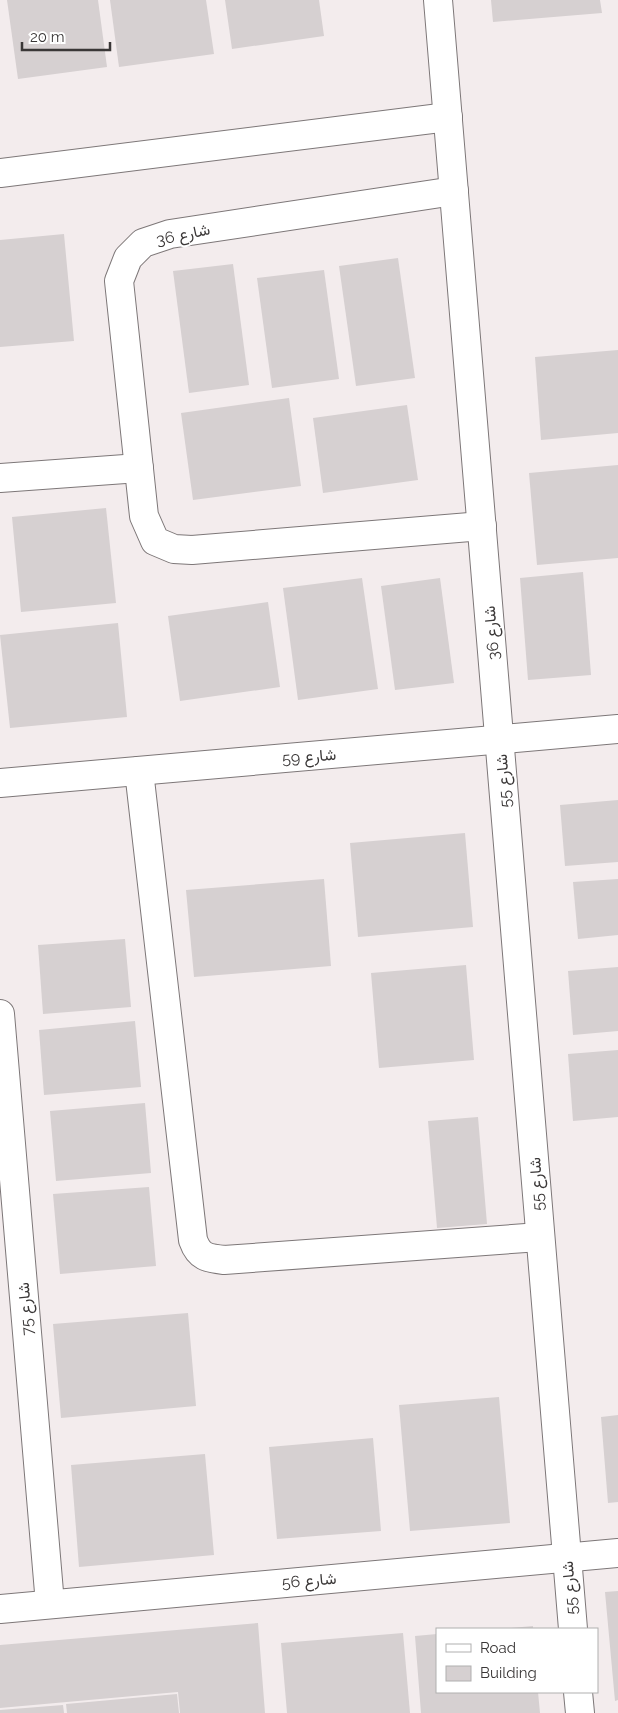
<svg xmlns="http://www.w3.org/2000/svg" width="618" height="1713" viewBox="0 0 618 1713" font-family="Raleway,Vazirmatn,sans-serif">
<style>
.building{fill:#d6d0d1}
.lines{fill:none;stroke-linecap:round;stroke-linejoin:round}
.minor-casing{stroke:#7d7778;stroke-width:30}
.minor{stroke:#fff;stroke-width:28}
.labels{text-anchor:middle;stroke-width:4;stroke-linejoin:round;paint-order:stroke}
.street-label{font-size:16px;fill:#3a3737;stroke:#fff}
</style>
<rect width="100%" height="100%" fill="#f3eced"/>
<g class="building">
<path d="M7 0H98L107 67 18 79Z"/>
<path d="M110 0H206L214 54 119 67Z"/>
<path d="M225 0H319L324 36 232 49Z"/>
<path d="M491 0H600L602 13 493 22Z"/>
<path d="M64 234 74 341 0 347V240Z"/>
<path d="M398 258 415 378 356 386 339 266Z"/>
<path d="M233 264 249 385 189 393 173 271Z"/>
<path d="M324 270 339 379 272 388 257 278Z"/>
<path d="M618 350V433L541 440 535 357Z"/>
<path d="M289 398 301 486 193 500 181 413Z"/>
<path d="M407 405 418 480 323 493 313 418Z"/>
<path d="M618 465V558L537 565 529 473Z"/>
<path d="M106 508 116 603 21 612 12 517Z"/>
<path d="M583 572 591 675 528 680 520 578Z"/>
<path d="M362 578 378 689 298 700 283 588Z"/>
<path d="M440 578 454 683 395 690 381 586Z"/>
<path d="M268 602 280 687 180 701 168 616Z"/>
<path d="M118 623 127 717 10 728 0 635Z"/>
<path d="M618 800V862L565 866 560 805Z"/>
<path d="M465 833 473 927 358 937 350 843Z"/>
<path d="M324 879 331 966 194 977 186 890Z"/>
<path d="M618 879V935L578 939 573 882Z"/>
<path d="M125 939 131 1007 43 1014 38 945Z"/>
<path d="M466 965 474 1060 379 1068 371 973Z"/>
<path d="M618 967V1031L573 1035 568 971Z"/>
<path d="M135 1021 141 1087 44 1095 39 1030Z"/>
<path d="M618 1050V1117L573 1121 568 1054Z"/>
<path d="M145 1103 151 1173 56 1181 50 1111Z"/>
<path d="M478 1117 487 1224 437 1228 428 1121Z"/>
<path d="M149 1187 156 1266 60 1274 53 1194Z"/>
<path d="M188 1313 196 1406 61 1418 53 1324Z"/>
<path d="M499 1397 510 1523 410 1531 399 1405Z"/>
<path d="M618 1415V1502L608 1503 601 1417Z"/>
<path d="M373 1438 381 1531 277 1539 269 1447Z"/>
<path d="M205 1454 214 1555 79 1567 71 1465Z"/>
<path d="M618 1591V1700L615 1701 605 1592Z"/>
<path d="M258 1623 265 1713H180L178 1692 0 1708V1645Z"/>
<path d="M533 1626V1629H511V1628Z"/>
<path d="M403 1633 410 1713H287L281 1643Z"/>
<path d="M437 1634V1692H538L540 1713H421L415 1636Z"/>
<path d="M177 1694 179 1713H67L66 1704Z"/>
<path d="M63 1705 64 1713H0V1710Z"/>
</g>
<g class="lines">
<g class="minor-casing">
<g id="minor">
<path d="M438 0 573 1629"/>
<path d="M0 173 448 117"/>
<path d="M454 191 170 234 143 243 128 258 119 281 144 516 155 541 174 549 192 550 482 526"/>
<path d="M0 478 139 468"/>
<path d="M139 771 193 1240C199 1257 207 1258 224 1260L540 1237"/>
<path d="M0 783 618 729"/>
<path d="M0 1014 50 1604"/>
<path d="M0 1609 618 1553"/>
<path d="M578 1692 580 1713"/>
</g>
</g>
<use href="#minor" class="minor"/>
</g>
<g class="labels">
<g class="street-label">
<text transform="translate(183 234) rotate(-12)" y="6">شارع 36</text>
<text transform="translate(491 633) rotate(-95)" y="6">شارع 36</text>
<text transform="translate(309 756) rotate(-5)" y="6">شارع 59</text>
<text transform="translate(503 781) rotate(-95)" y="6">شارع 55</text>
<text transform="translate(536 1184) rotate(-94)" y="6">شارع 55</text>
<text transform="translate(25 1309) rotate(-95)" y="6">شارع 75</text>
<text transform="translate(309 1580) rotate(-5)" y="6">شارع 56</text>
<text transform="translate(569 1588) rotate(-95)" y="6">شارع 55</text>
</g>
</g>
<rect x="436" y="1628" width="162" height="65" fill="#ffffff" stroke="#b0afaf"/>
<rect x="446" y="1644" width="25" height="8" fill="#ffffff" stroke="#b0afaf"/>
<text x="480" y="1653" font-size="15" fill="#3a3737">Road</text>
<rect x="446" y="1666" width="25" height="15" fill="#d6d0d1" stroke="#b0afaf"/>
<text x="480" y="1678" font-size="15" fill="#3a3737">Building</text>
<path d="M22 42v8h88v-8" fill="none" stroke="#3a3737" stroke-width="2.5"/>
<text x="30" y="42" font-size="15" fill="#3a3737" stroke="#ffffff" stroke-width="4" paint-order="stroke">20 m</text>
</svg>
